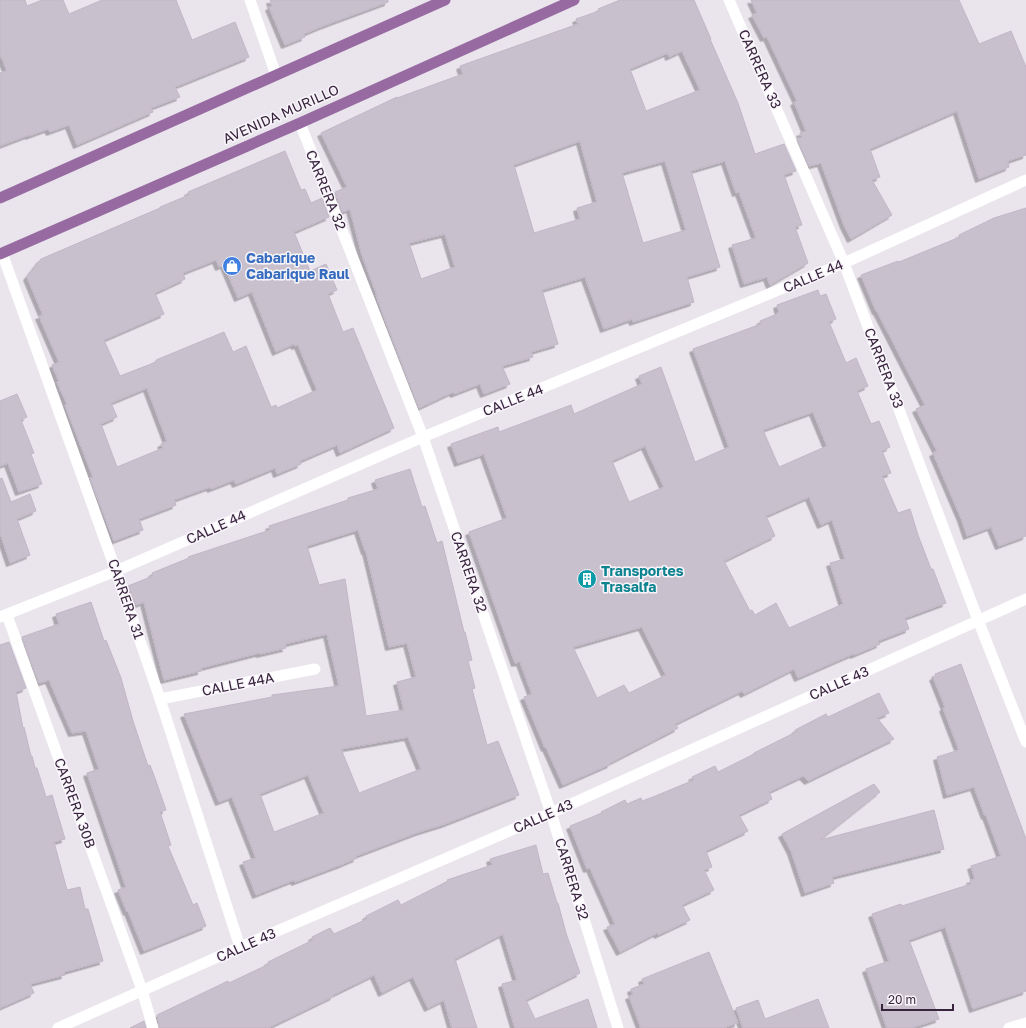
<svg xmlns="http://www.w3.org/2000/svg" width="1026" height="1028" viewBox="0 0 1026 1028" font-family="'Golos Text',sans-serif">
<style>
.building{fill:#c9c0ce;stroke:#c1b7c7;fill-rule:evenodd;filter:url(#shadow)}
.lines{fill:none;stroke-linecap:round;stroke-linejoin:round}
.minor{stroke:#fff;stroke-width:11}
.tertiary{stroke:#fff;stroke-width:11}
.primary{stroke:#976ba1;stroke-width:11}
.labels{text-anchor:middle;stroke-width:3;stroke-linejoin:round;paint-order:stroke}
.street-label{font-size:14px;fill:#39243e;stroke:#f8f5fa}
.shop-label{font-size:14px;font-weight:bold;fill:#366cbe;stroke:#f8f5fa;text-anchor:start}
.culture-label{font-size:14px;font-weight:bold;fill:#0d838f;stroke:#f8f5fa;text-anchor:start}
</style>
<defs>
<filter id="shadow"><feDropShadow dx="-3.5" dy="3.5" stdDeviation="0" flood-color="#0004"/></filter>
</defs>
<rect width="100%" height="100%" fill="#eae4ed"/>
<g class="building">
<path d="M0 0H25L27 6 42 0H63L69 14 102 0H176L192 40 235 22 249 57 175 87 180 97 151 108 153 112 77 145 69 125 50 132 48 129 29 136V135L0 146V73L7 71 0 54Z"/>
<path d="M270 0H388V2L323 26 304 34 305 37 285 45 269 7 272 6Z"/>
<path d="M620 0H694L711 39H710L738 103 755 154 784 144 796 171 784 175 802 225 795 227 808 263 770 285 767 277 744 284 732 245 756 238 739 192 736 193 725 161 691 171 720 267 687 277 694 302 633 322 632 319 604 329 585 277 542 290 558 344 531 352 533 357 502 366 510 384 484 394 480 384 454 394 453 392 419 408 384 317 376 295H377L362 255 350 209 342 212 335 192 347 187 321 133 397 97V98L463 74 460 66 578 24 576 19 599 11 598 9ZM682 51 700 90 646 111 630 69 668 53 669 57ZM580 141 597 202 577 208 580 219 534 233 514 165ZM665 161 686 230 643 243 622 173ZM445 234 455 267 421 279 409 243Z"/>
<path d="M751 0H959L979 44 1011 31 1026 67V155L1008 161 1009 167 979 179 957 111 870 149 880 177 872 180 892 215 851 239 844 225 821 163 809 166 797 139 802 137 800 133 806 131 794 102 797 101 767 37 764 38 752 15 757 13Z"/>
<path d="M285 151 301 190 305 189 311 203 322 198 329 217 294 232 310 271 326 264 337 290 328 294 343 332 353 328 394 428 340 453 337 445 300 461 301 464 277 474 275 468 236 484 234 480 211 489 210 487 174 500 176 505 139 519 143 530 114 541 90 478 93 477 65 405 67 404 57 382 59 381 52 365 59 362 39 316 43 315 27 277 41 259 160 208V207L189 195 188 192ZM216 260 219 267 224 265 238 298 252 292 276 352 294 344 295 346 298 345 317 390 277 408 276 405 271 407 246 346 233 352 224 332 156 360V362L120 376 104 340 164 314 155 293 185 279 183 273ZM147 388 167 441 161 444 163 448 117 467 101 424 117 417 111 403Z"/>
<path d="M1026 208V536L999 546 991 527 967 536 961 518 933 453 937 451 916 409 925 405 877 311H876L861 275 898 261 899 262 960 237 959 235 994 218Z"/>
<path d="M818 290 820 296 826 294 836 319 829 322 846 363 856 358 868 386 857 391 871 424 879 421 890 447 882 451 891 473 882 476 898 513 910 509 918 535 931 569H933L946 603 905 618 909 629 878 641 880 644 854 655 853 654 798 678 794 669 744 694 742 691 675 724 678 728 610 763 611 764 563 785 546 747 545 748 524 697 532 694 520 662 515 663 469 532 507 518 484 454 458 463 451 444 498 427 499 432 571 405 574 414 642 384 639 376 661 367 695 462 729 447 693 349 761 324 760 321 777 314V313L779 312 777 305ZM813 412 827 446 779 467 763 430ZM645 446 664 487 629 502 612 461ZM809 497 821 525 832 520 845 559 830 563 843 604 789 628 776 603 755 615 752 610 750 611 724 561 775 536 766 516ZM642 627 666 675 629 693 624 685 597 698 573 647Z"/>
<path d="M17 394 27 417 21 420 34 453 31 454 42 484 19 492 8 463 0 466V401Z"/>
<path d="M410 469 422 507 425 506 437 543 442 541 464 632H465L472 660 468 661 475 688 472 689 487 745 498 741 519 795 445 824 419 832 356 856 357 858 343 864 295 882 294 880 256 895 243 862 256 858 232 797 219 802 184 714 272 697V695L339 686 327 634 285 644 286 648 260 654 259 653 201 668V671L164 680 144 602 136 605 128 586 153 576 152 573 189 558 188 557 270 530 269 526 348 500V498L378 489 375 480ZM358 530 365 551H366L389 647 407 643 416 677 397 682 404 710 366 716 345 579 319 585 307 546ZM408 737 421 769 359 793 341 749ZM308 775 324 813 274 832 260 794Z"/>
<path d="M2 478 11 502 30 494 36 511 17 519 30 555 10 563 0 533V479Z"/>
<path d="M91 602 104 641 106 640 121 678 133 721 148 766 150 765 156 781 166 810 160 812 171 845 168 846 193 905 197 903 206 926 144 951 128 911 127 912 118 890 126 887 87 773 99 769 86 731 72 733 49 680 39 683 22 637 59 624 56 614Z"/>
<path d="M9 642 26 688 16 692 23 728 24 727 31 756H32L35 768H37L46 797 52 795 65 839 54 842 67 890 80 887 85 909H88L103 961 64 972 65 975 30 984 34 993 0 1008V645Z"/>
<path d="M961 664 1026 839V991L973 1009 945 927 909 940 939 1019 911 1028H887L866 969 889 961 872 914 901 904 902 906 971 884 970 880 975 879 971 866 1001 856 986 815 985 816 974 787 947 795 937 757 959 750 943 708 945 707 933 677 936 676 935 674Z"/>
<path d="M879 693 889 713 877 718 894 739 808 781 803 776 769 792 772 799 739 815 748 831 706 851 712 867 704 870 714 890 682 905 690 920 658 935 657 933 620 952 607 927 615 924 590 868 587 869 570 826 602 813 601 812 625 800 627 804 641 798 642 801 653 797 694 780 692 777 715 766 718 772 754 754V753L796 732 795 730 826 714 828 717Z"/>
<path d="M874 784 880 792 820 840 934 810 944 849 832 877 834 883 805 893 791 851 782 834Z"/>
<path d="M536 845 543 874 548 873 557 903H558L566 933 580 973 526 1000 535 1019 588 999 597 1028H515L502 984 517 980 503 934 455 959 477 1028H452L444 1000 428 1008 413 977 382 993 374 975 333 995 334 996 268 1028H160L157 1015 228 981 229 983 269 964 268 962 313 940 312 937 330 928 334 934 367 919 366 916 398 900 401 905 448 881 447 880 492 865 490 859Z"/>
<path d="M709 952 738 1023 723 1028H641L629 996 633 995 631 989 644 984 642 979Z"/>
<path d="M818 999 829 1028H743L736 1008 758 1000 765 1019Z"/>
<path d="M144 1021 146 1028H130Z"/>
</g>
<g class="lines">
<g class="minor">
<path d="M250 0 276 75"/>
<path d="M300 123 423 437 551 813 618 1028"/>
<path d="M2 253 116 571 160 699 240 947"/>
<path d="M7 615 142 990 153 1028"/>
<path d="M0 617 116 571 423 437 844 263 1026 180"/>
<path d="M160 699 315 669"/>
<path d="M58 1028 240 947 551 813 1026 599"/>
<path d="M1009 1028 1026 1023"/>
</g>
<path class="tertiary" d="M729 0 844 263 978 620 1026 742"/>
<g class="primary">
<path d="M0 198 445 0"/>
<path d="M0 254 300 123 574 0"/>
</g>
</g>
<defs>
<g id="shop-disc" transform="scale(1)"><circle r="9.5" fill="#3f7fe0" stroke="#f8f5fa"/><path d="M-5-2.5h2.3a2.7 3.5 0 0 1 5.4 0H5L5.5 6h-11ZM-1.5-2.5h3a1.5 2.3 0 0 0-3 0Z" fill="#fff"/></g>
<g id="building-disc" transform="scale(1)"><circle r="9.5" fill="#0f9aa8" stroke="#f8f5fa"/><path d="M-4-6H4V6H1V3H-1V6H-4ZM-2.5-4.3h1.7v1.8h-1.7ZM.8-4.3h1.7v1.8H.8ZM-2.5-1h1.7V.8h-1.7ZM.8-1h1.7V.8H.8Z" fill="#fff"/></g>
</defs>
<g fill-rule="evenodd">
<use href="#shop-disc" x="232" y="266"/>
<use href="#building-disc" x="587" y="579"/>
</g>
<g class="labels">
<g class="street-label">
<text transform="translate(760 69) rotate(66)" y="5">CARRERA 33</text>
<text transform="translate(281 114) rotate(-24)" y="5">AVENIDA MURILLO</text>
<text transform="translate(326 190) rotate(68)" y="5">CARRERA 32</text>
<text transform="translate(813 276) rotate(-23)" y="5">CALLE 44</text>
<text transform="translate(884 368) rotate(69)" y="5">CARRERA 33</text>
<text transform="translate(513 400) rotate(-22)" y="5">CALLE 44</text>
<text transform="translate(216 527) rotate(-24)" y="5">CALLE 44</text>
<text transform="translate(469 572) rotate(71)" y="5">CARRERA 32</text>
<text transform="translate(126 599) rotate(71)" y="5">CARRERA 31</text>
<text transform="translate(839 683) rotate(-24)" y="5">CALLE 43</text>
<text transform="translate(238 684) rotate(-11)" y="5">CALLE 44A</text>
<text transform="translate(75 803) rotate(70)" y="5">CARRERA 30B</text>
<text transform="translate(543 816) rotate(-24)" y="5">CALLE 43</text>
<text transform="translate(572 879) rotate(73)" y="5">CARRERA 32</text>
<text transform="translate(246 945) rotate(-24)" y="5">CALLE 43</text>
</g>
<g class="shop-label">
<text x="246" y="263">Cabarique<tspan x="246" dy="16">Cabarique Raul</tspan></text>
</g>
<g class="culture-label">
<text x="601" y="576">Transportes<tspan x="601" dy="16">Trasalfa</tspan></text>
</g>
</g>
<path d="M882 1004v6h71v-6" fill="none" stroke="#39243e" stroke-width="2"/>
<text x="888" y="1004" font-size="12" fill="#39243e" stroke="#f8f5fa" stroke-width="3" paint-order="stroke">20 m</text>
</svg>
